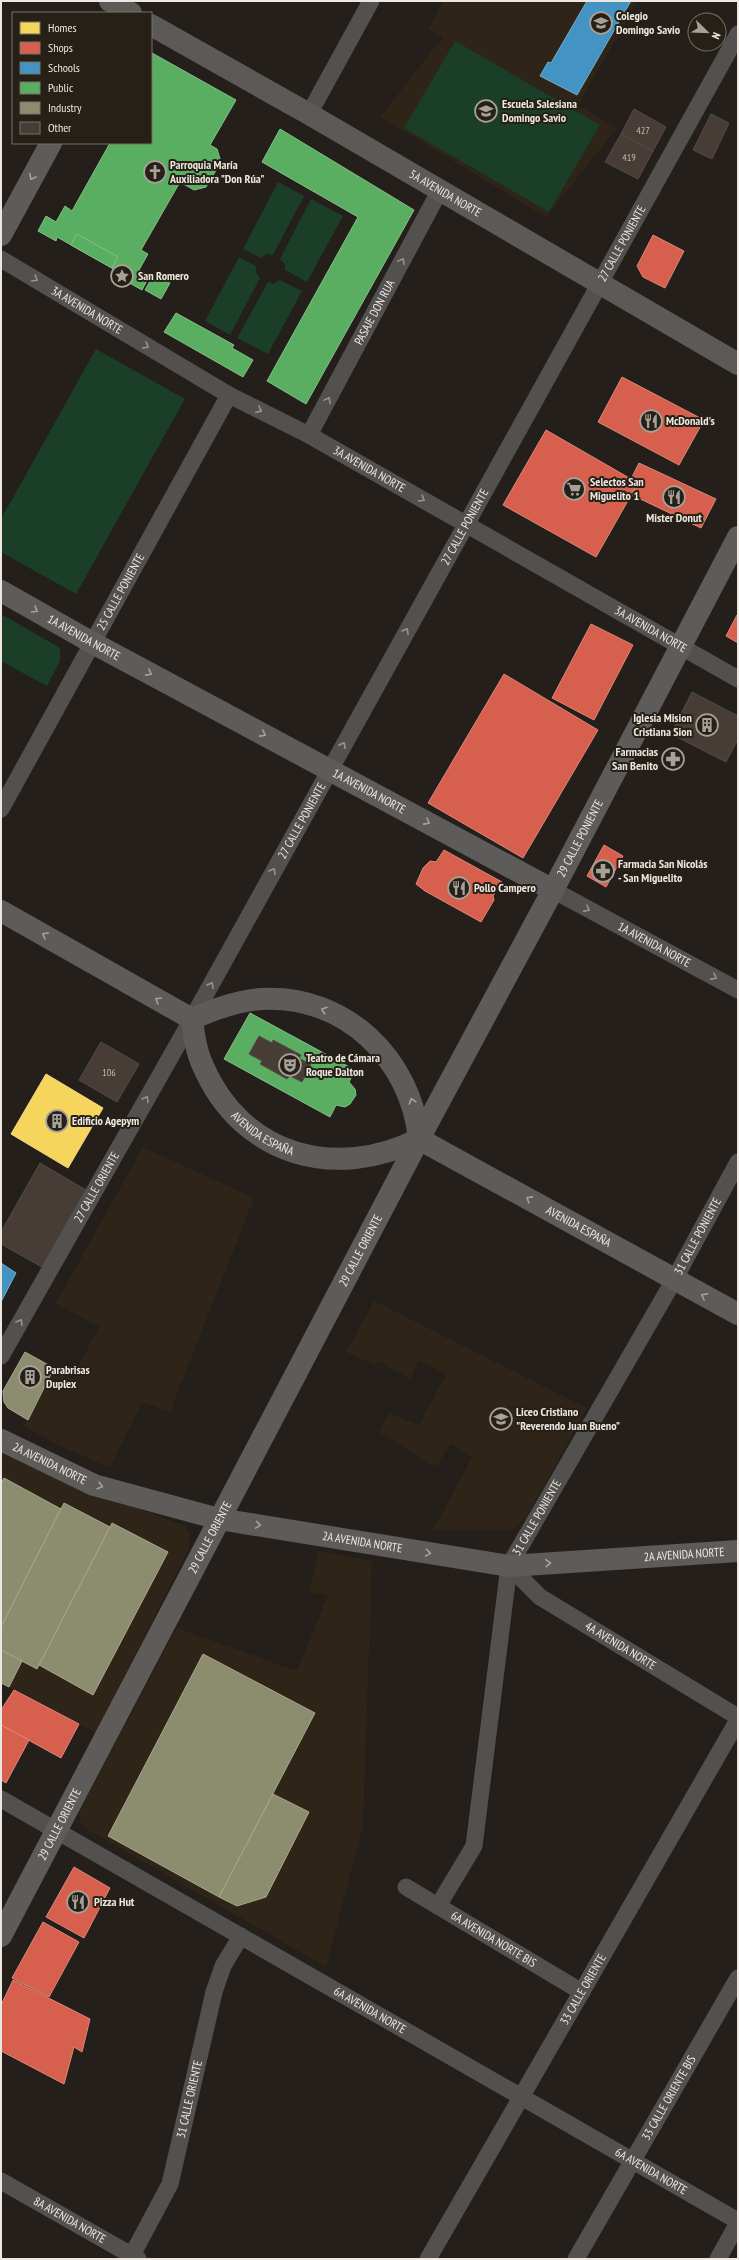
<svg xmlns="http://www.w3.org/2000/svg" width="739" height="2260" viewBox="0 0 739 2260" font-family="'PT Sans Narrow',sans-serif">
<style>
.built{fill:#2e2417}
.green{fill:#1a3e28}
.homes{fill:#f6d55c;stroke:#f3da84}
.shops{fill:#d6604d;stroke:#dd8879}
.schools{fill:#4393c3;stroke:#76accc}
.public{fill:#5aae61;stroke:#86bf87}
.industry{fill:#8c8c6e;stroke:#a9a790}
.building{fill:#483c37;stroke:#514c49}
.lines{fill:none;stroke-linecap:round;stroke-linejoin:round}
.street{stroke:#53514f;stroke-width:17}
.secondary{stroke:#5e5c5a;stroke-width:22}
.primary{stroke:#5c5a56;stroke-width:22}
.oneway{stroke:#a5a29e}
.oneway2{stroke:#989491}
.labels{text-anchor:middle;stroke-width:4;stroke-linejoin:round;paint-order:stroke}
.number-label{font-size:10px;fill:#c3bcb6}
.poi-label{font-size:12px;font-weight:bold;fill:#ece7e1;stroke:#272017;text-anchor:start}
.street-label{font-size:12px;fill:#ece7e1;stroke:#272017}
</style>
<rect width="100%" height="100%" fill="#241f1a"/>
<g class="built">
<path d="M443 1H638L578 105 617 128 546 217 380 117 443 37 428 29Z"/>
<path d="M143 1147 254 1198 170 1412 142 1402 110 1468 56 1444 24 1426 54 1368 72 1378 99 1327 56 1303Z"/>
<path d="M374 1301 587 1408 527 1516 515 1528 508 1530H433L472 1457 451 1444 436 1467 379 1432 389 1413 419 1425 446 1374 419 1361 410 1379 378 1361 375 1365 346 1352Z"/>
<path d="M1 1450 102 1495 185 1526 190 1535 189 1548 96 1733 1 1683Z"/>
<path d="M319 1551 372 1561 363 1826 326 1967 90 1831 81 1825 79 1811 177 1628 297 1671 328 1595 309 1592Z"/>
</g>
<g class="green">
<path d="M455 41 600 125 549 212 404 128Z"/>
<path d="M278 182 304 196 273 255 267 254 261 258 243 249Z"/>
<path d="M311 199 343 216 307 282 285 270V264L280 259Z"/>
<path d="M239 257 256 266V273L260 278 230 335 205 321Z"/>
<path d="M280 280 302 291 268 354 237 338 268 282 273 284Z"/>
<path d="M96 349 185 399 76 594 1 552V519Z"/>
<path d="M1 614 60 648V661L47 686 1 661Z"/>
</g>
<path class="homes" d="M46 1074 103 1108 68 1168 11 1134Z"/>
<g class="shops">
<path d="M653 235 684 251 665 288 643 277 637 266Z"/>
<path d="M622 377 704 420 679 465 598 422Z"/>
<path d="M546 430 638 483 596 557 503 505Z"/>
<path d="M639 463 716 499 701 528 632 495 638 483 631 479Z"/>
<path d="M737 615H738V643L726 636Z"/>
<path d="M591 624 633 645 594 720 552 698Z"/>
<path d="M504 674 598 730 523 858 428 803Z"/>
<path d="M604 845 623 856 606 887 587 876Z"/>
<path d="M444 850 502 882 493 896 494 900 481 922 425 891 416 884 423 868 430 861 436 862Z"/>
<path d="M14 1690 79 1724 61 1758 1 1725V1710Z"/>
<path d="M1 1725 29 1740 6 1783 1 1780Z"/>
<path d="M74 1867 110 1888 84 1938 46 1917Z"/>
<path d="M43 1922 79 1942 49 1997 12 1978Z"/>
<path d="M13 1980 90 2019 82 2052 74 2047 64 2084 1 2051V2005Z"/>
</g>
<g class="schools">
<path d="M587 1H631L577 95 540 76 548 62 551 63Z"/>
<path d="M1 1263 16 1273 1 1302Z"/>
</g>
<g class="public">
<path d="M152 53 236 100 210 145 217 149 221 162 206 187 194 190 180 182 141 250 148 254 139 270 150 275 142 290 124 280 126 276 57 237 56 241 38 231 46 216 56 222 65 206 72 211 110 143H151Z"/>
<path d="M280 129 414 210 306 404 267 381 358 217 262 162Z"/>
<path d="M77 234 118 257 112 268 71 245Z"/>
<path d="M154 274 170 283 161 299 145 290Z"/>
<path d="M176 313 234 345 232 348 253 360 243 377 164 332Z"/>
<path d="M250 1013 355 1070 349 1082 355 1089 356 1095 350 1104 345 1107 336 1105 330 1117 224 1059Z"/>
</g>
<g class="industry">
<path d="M25 1352 54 1368 28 1420 8 1408 4 1402 3 1391Z"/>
<path d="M4 1478 61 1509 1 1627V1483Z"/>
<path d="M64 1503 110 1527 37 1669 1 1650V1627Z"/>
<path d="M112 1523 168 1552 93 1695 39 1665Z"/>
<path d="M1 1650 22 1661 9 1687 1 1683Z"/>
<path d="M203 1654 315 1713 219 1897 108 1836Z"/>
<path d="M273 1794 309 1812 266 1897 237 1906 219 1897Z"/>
</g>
<g class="building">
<path d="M634 109 666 127 653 151 621 134Z"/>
<path d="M711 114 729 123 712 159 693 150Z"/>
<path d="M621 134 653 151 638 179 605 162Z"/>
<path d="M692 692 738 716V739L726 762 671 734Z"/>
<path d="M259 1036 272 1043 273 1040 301 1055 299 1058 311 1065 302 1082 290 1076 287 1079 260 1064 262 1061 249 1054Z"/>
<path d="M101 1042 139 1064 117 1102 79 1080Z"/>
<path d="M40 1163 86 1190 42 1267 1 1244V1232Z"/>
</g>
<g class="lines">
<g class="street">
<path d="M309 114 371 1"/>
<path id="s1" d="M1 259 229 395 309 435 738 679"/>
<path id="s2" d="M309 435 440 190"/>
<path id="s3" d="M1 809 229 395"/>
<path id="s4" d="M553 890 738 990"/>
<path id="s5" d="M1 1356 192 1019 738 34"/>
<path id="s6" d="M509 1566 540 1597 738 1717"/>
<path id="s7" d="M1 1799 738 2221"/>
<path id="s8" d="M406 1887 582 1992"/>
<path id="s9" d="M438 1906 474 1846 509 1566 674 1280 738 1162"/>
<path id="s10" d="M1 2181 138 2259"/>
<path id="s11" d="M130 2259 170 2184 214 1992 223 1966 241 1936"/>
<path id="s12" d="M428 2259 738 1720"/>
<path id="s13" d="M576 2259 738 1978"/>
<path d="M718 2259 738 2223"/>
</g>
<g class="secondary">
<path d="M1 235 51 143"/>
<path id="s14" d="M1 591 91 642 553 890"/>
<path d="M1 911 192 1019"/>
<path id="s15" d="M192 1019C194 1035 196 1051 203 1066 242 1156 335 1181 419 1139"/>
<path d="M192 1019C214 1009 237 1001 261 999 345 994 411 1059 419 1139"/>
<path id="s16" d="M419 1139 738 1314"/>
<path id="s17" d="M1 1440 94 1485 219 1519 509 1566 738 1551"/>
<path id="s18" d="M1 1936 419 1139 553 890 738 537"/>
</g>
<g class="primary">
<path d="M110 1 131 13"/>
<path id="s19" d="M151 25 309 114 738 364"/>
</g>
</g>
<defs><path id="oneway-chevron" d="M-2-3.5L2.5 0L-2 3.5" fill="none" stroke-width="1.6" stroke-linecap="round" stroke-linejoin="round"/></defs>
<g class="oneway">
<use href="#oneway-chevron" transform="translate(32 177) rotate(119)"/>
<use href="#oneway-chevron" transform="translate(35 610) rotate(30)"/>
<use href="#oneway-chevron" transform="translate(149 673) rotate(28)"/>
<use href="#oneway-chevron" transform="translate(263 734) rotate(28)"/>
<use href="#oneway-chevron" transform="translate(427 822) rotate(28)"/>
<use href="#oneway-chevron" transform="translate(45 935) rotate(-150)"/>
<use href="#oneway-chevron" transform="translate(158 1000) rotate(-150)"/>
<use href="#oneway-chevron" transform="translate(324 1010) rotate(-161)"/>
<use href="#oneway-chevron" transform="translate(412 1101) rotate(-108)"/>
<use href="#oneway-chevron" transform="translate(529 1199) rotate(-151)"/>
<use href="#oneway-chevron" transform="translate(704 1296) rotate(-152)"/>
<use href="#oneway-chevron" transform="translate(100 1486) rotate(16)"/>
<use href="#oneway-chevron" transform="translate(258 1525) rotate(9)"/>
<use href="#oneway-chevron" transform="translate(428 1553) rotate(9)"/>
<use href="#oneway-chevron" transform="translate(548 1563) rotate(-4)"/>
</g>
<g class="oneway2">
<use href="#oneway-chevron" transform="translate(402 261) rotate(-62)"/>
<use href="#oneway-chevron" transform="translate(35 279) rotate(31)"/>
<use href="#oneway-chevron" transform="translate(146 346) rotate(31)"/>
<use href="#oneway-chevron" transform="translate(328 400) rotate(-62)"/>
<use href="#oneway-chevron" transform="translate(259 410) rotate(27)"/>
<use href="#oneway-chevron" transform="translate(422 499) rotate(30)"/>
<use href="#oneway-chevron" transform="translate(406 631) rotate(-61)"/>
<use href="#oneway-chevron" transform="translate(343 745) rotate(-61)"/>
<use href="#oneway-chevron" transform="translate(273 871) rotate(-61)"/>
<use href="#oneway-chevron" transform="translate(587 909) rotate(28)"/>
<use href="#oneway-chevron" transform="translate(714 977) rotate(28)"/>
<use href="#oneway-chevron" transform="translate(211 985) rotate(-61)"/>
<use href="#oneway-chevron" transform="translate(146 1099) rotate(-60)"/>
<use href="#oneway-chevron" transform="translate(20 1322) rotate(-60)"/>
</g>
<defs>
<g id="school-ring" transform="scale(1.15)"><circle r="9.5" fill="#272017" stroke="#a6a19b" stroke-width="1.5"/><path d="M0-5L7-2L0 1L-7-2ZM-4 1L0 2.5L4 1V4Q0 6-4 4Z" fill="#a6a19b"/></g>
<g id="church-ring" transform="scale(1.15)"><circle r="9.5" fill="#272017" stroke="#a6a19b" stroke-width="1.5"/><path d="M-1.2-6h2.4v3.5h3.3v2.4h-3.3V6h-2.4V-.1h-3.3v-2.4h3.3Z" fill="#a6a19b"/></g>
<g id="sight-ring" transform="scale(1.15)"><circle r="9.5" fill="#272017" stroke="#a6a19b" stroke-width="1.5"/><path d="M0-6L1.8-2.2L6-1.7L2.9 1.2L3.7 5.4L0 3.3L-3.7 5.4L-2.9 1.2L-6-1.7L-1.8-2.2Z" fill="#a6a19b"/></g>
<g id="restaurant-ring" transform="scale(1.15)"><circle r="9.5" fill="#272017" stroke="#a6a19b" stroke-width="1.5"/><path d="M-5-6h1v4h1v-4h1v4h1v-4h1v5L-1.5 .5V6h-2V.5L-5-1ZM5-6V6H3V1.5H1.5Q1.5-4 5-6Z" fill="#a6a19b"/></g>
<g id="supermarket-ring" transform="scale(1.15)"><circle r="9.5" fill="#272017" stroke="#a6a19b" stroke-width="1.5"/><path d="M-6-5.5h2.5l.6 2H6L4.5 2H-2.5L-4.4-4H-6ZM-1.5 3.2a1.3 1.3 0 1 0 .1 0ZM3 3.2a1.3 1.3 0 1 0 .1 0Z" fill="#a6a19b"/></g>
<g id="building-ring" transform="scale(1.15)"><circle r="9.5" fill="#272017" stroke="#a6a19b" stroke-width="1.5"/><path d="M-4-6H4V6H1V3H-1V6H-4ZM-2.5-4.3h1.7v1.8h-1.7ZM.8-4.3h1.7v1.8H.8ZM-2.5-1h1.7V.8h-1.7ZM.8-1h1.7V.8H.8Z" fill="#a6a19b"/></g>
<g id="pharmacy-ring" transform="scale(1.15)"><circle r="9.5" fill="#272017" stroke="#a6a19b" stroke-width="1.5"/><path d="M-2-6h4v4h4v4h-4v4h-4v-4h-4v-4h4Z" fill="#a6a19b"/></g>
<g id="theatre-ring" transform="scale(1.15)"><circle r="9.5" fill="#272017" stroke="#a6a19b" stroke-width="1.5"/><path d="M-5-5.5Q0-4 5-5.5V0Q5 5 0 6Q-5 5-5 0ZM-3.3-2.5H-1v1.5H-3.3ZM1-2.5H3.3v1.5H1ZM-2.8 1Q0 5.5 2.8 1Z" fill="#a6a19b"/></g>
</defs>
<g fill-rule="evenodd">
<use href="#school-ring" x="601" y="23"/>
<use href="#school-ring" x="486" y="111"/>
<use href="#church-ring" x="155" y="172"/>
<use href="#sight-ring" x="122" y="276"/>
<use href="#restaurant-ring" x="651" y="421"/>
<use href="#supermarket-ring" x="574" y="489"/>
<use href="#restaurant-ring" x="674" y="497"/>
<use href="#building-ring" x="707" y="725"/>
<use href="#pharmacy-ring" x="673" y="759"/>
<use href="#pharmacy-ring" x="603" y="871"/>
<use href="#restaurant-ring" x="459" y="888"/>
<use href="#theatre-ring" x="290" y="1065"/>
<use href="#building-ring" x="57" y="1121"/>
<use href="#building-ring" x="30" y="1377"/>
<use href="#school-ring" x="501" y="1419"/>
<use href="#restaurant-ring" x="78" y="1902"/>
</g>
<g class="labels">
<g class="number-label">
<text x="643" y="134">427</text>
<text x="629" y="161">419</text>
<text x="109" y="1076">106</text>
</g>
<g class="poi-label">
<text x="616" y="20">Colegio<tspan x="616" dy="14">Domingo Savio</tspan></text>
<text x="502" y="108">Escuela Salesiana<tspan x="502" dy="14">Domingo Savio</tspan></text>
<text x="170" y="169">Parroquia María<tspan x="170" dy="14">Auxiliadora "Don Rúa"</tspan></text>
<text x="138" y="280">San Romero</text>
<text x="666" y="425">McDonald's</text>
<text x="590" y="486">Selectos San<tspan x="590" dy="14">Miguelito 1</tspan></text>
<text x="674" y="522" text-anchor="middle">Mister Donut</text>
<text x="692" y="722" text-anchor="end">Iglesia Mision<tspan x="692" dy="14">Cristiana Sion</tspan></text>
<text x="658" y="756" text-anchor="end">Farmacias<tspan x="658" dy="14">San Benito</tspan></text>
<text x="618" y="868">Farmacia San Nicolás<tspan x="618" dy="14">- San Miguelito</tspan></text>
<text x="474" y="892">Pollo Campero</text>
<text x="306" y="1062">Teatro de Cámara<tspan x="306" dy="14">Roque Dalton</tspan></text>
<text x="72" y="1125">Edificio Agepym</text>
<text x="46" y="1374">Parabrisas<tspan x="46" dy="14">Duplex</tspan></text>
<text x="516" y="1416">Liceo Cristiano<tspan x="516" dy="14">"Reverendo Juan Bueno"</tspan></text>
<text x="94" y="1906">Pizza Hut</text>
</g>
<g class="street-label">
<text dy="4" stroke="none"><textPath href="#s19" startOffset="339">5A AVENIDA NORTE</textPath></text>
<text dy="4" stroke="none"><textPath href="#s5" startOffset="1274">27 CALLE PONIENTE</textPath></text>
<text dy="4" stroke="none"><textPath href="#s1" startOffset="100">3A AVENIDA NORTE</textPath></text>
<text dy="4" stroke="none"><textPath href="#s2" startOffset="139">PASAJE DON RUA</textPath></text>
<text dy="4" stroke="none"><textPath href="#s1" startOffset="424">3A AVENIDA NORTE</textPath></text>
<text dy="4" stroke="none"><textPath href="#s5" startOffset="950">27 CALLE PONIENTE</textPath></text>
<text dy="4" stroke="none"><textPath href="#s3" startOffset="248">25 CALLE PONIENTE</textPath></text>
<text dy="4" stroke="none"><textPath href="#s1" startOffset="748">3A AVENIDA NORTE</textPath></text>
<text dy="4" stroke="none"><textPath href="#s14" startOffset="95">1A AVENIDA NORTE</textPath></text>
<text dy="4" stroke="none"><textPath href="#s14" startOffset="419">1A AVENIDA NORTE</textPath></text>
<text dy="4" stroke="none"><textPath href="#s5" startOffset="614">27 CALLE PONIENTE</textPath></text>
<text dy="4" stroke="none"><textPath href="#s18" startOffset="1241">29 CALLE PONIENTE</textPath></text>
<text dy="4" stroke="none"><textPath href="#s4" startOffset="115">1A AVENIDA NORTE</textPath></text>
<text dy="4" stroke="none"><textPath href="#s15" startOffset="141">AVENIDA ESPAÑA</textPath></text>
<text dy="4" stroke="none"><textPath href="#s5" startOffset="194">27 CALLE ORIENTE</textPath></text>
<text dy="4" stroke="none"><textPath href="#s16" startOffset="182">AVENIDA ESPAÑA</textPath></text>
<text dy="4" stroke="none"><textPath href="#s9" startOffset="732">31 CALLE PONIENTE</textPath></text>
<text dy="4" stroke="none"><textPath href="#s18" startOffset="774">29 CALLE ORIENTE</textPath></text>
<text dy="4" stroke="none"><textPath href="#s17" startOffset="54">2A AVENIDA NORTE</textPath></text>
<text dy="4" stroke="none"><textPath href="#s9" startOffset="408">31 CALLE PONIENTE</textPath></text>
<text dy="4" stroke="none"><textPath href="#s18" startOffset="450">29 CALLE ORIENTE</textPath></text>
<text dy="4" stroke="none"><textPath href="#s17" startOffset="378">2A AVENIDA NORTE</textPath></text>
<text dy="4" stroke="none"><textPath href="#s17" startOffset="702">2A AVENIDA NORTE</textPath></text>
<text dy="4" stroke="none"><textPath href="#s6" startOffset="138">4A AVENIDA NORTE</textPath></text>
<text dy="4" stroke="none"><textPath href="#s18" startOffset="126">29 CALLE ORIENTE</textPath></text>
<text dy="4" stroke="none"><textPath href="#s8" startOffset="102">6A AVENIDA NORTE BIS</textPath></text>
<text dy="4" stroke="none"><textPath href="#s12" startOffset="311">33 CALLE ORIENTE</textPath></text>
<text dy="4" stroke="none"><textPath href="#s7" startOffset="425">6A AVENIDA NORTE</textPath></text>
<text dy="4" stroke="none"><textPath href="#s13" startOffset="186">33 CALLE ORIENTE BIS</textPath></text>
<text dy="4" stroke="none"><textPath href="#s11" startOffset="172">31 CALLE ORIENTE</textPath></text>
<text dy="4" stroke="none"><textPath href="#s7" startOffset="749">6A AVENIDA NORTE</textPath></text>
<text dy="4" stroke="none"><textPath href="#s10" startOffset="79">8A AVENIDA NORTE</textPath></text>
</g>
</g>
<rect width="739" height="2260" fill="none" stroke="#ece7e1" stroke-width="4"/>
<rect x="12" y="12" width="140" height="132" fill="#272017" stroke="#767068"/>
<rect x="20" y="22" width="20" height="12" fill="#f6d55c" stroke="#767068"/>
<text x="48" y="32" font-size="12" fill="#ece7e1">Homes</text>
<rect x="20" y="42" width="20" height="12" fill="#d6604d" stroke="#767068"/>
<text x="48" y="52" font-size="12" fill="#ece7e1">Shops</text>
<rect x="20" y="62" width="20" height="12" fill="#4393c3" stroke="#767068"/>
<text x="48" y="72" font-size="12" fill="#ece7e1">Schools</text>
<rect x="20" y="82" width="20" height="12" fill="#5aae61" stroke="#767068"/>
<text x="48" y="92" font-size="12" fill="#ece7e1">Public</text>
<rect x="20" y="102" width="20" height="12" fill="#8c8c6e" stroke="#767068"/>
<text x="48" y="112" font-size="12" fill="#ece7e1">Industry</text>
<rect x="20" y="122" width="20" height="12" fill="#483c37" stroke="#767068"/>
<text x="48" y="132" font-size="12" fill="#ece7e1">Other</text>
<g transform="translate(707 32) rotate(113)"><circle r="19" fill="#272017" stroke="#767068"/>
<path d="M0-3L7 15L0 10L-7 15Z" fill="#a6a19b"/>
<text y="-6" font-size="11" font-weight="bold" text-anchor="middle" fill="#ece7e1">N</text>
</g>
</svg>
